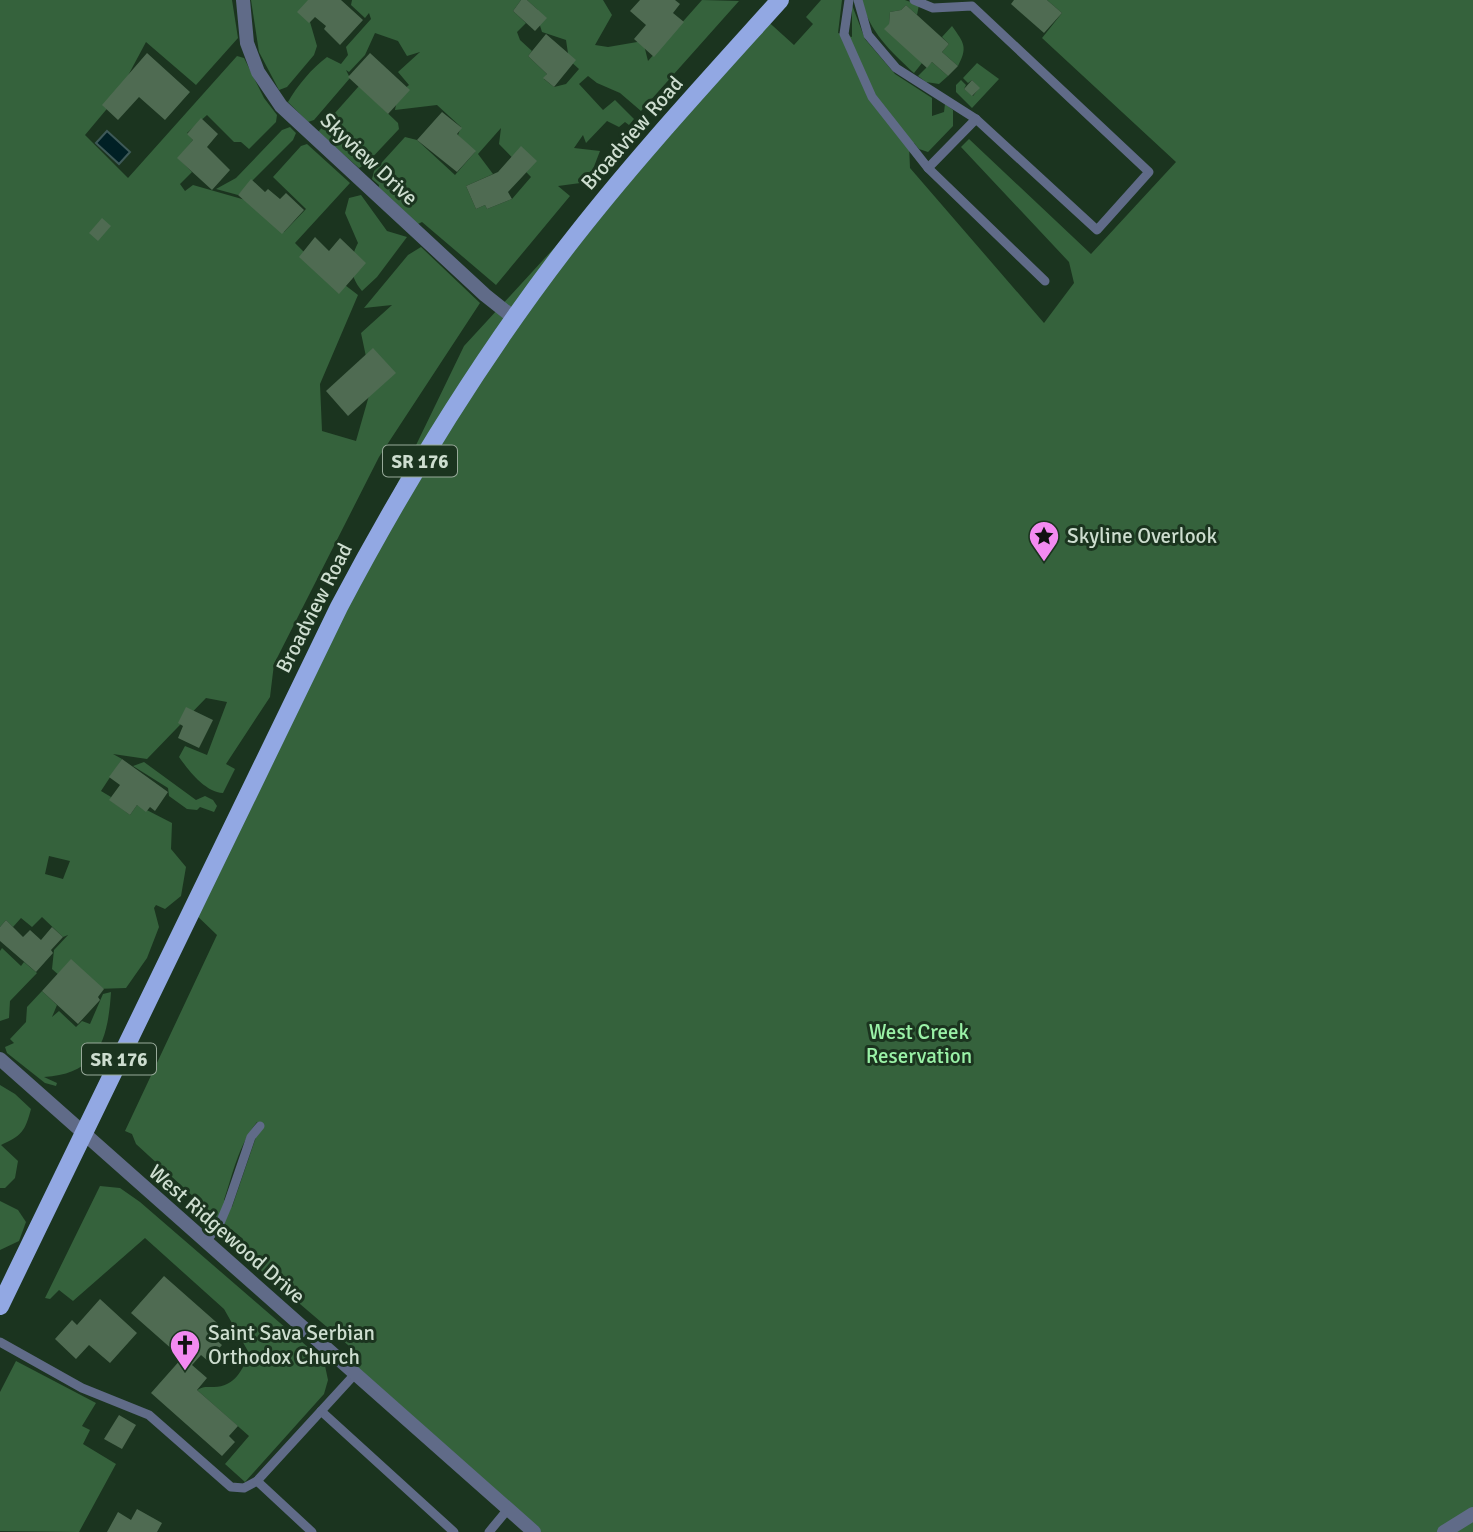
<svg xmlns="http://www.w3.org/2000/svg" width="1473" height="1532" viewBox="0 0 1473 1532" font-family="Signika,sans-serif">
<style>
.green{fill:#35623c;fill-rule:evenodd}
.water{fill:#002025;stroke:#3e5958;stroke-width:2}
.building{fill:#4f6b52}
.lines{fill:none;stroke-linecap:round;stroke-linejoin:round}
.service{stroke:#606b88;stroke-width:9}
.minor{stroke:#606b88;stroke-width:14}
.tertiary{stroke:#606b88;stroke-width:14}
.primary{stroke:#92a8e3;stroke-width:18}
.labels{text-anchor:middle;stroke-width:6;stroke-linejoin:round;paint-order:stroke}
.shield{fill:#1b341f;stroke:#98aa9a;stroke-width:2}
.shield-label{font-size:19px;font-weight:bold;fill:#cdddcf}
.street-label{font-size:21px;fill:#cdddcf;stroke:#1b341f}
.poi-label{font-size:21px;fill:#cdddcf;stroke:#1b341f;text-anchor:start}
.park-label{font-size:21px;fill:#9af2a7;stroke:#1b341f}
</style>
<rect width="100%" height="100%" fill="#1b341f"/>
<g class="green">
<path d="M0 0H232L238 38 196 85 146 42 116 98 85 135 128 178 237 56 244 58 264 98 277 115 276 122 249 149 241 142H234L207 115 187 133 193 140 178 158 192 172 180 184 185 191 193 185 256 203 284 232 306 209 273 177 301 146 307 144 350 183 295 243 311 259 358 295 320 384 322 431 356 441 372 385 361 333 392 305 364 308 408 255 421 247 480 303 379 457 274 664 270 697 226 764 235 769 223 793C205 792 189 771 179 757L185 746 207 755 227 702 206 698 147 759 113 754 122 759 101 791 111 797 110 800 130 815 137 805 172 823 171 849 186 867 181 896 165 909 156 905 154 908 159 927 147 958 126 988 96 989 69 984 52 969 54 950 68 935 63 937 42 917 32 927 21 918 13 927 6 920 0 927ZM49 856 70 861 63 879 45 874Z"/>
<path d="M251 0H318L310 22 317 46 314 55 287 87 279 90 259 52Z"/>
<path d="M352 0H521L513 11 526 23 517 32 520 40 532 51 528 56 547 74 544 79 554 87 566 84 579 69 569 60 566 40 542 32 537 16 538 10 527 0H603L612 15 595 45 608 47 643 41 648 61 702 0 739 1 641 111 620 93 597 83 588 76 579 84 603 110 615 100 634 119 629 125 625 122 619 127 607 121 586 143 583 135 574 148 600 151 588 182 558 186 570 196 496 285 422 222 418 224 378 190 379 185 372 179 374 171 405 137 417 140 455 175 475 152 458 135 461 127 437 105 395 110 398 94 409 85 398 72 420 52 407 56 398 41 375 33 365 55 349 72 346 70 350 78 314 120 308 122 288 102C297 86 312 68 327 57L341 64 348 55 346 47 371 19 369 13 365 18 351 5ZM501 128 499 144 531 177 512 199 487 209 485 205 476 209 466 186 493 174 478 154Z"/>
<path d="M821 0H842L838 33 852 37V5L865 39 895 74 932 98V116L944 112 945 104 953 110V126L928 152 919 149 914 143 909 145 910 168 1044 323 1074 283 1069 262 961 147 969 139 1091 254 1176 162 1042 38 1062 13 1047 0H1473V1532H538L349 1365 355 1351 245 1257 243 1239 208 1210 136 1144 132 1134 125 1131 217 935 191 910 464 346 658 135 763 17 794 45 813 24 806 17ZM257 1122 264 1126 256 1137 232 1207 224 1200C233 1173 239 1144 257 1122Z"/>
<path d="M861 0H905L919 5 917 15 906 5 901 10 890 12 889 24 922 63 914 73C890 51 870 32 861 0Z"/>
<path d="M952 26C964 43 968 47 958 66L942 52 949 44 942 37Z"/>
<path d="M932 62 948 76 939 84 926 82 918 76Z"/>
<path d="M977 63 999 79 972 108 956 92V85L961 80 966 85 964 89 973 96 979 88 972 80 968 83 963 78Z"/>
<path d="M359 86 398 123 399 129 367 163 359 168 318 132Z"/>
<path d="M290 127 296 133 293 140 238 195 216 189 236 178 282 130Z"/>
<path d="M361 195 387 231 407 237 377 277 362 291C349 276 349 260 358 243L345 213 349 198Z"/>
<path d="M144 762 196 800 205 796 213 800 217 806 214 812 200 807 197 810 187 809 169 796 168 788 133 766Z"/>
<path d="M2 948 21 966 24 962 37 973 10 1001 9 1018 0 1021V951Z"/>
<path d="M42 991 57 1005 52 1017 59 1011 76 1027 82 1021 90 1024 103 994 111 992C108 1040 98 1074 44 1077L57 1083 56 1086 45 1083 7 1053 5 1047 14 1043 10 1039 26 1022 27 1007Z"/>
<path d="M0 1085 15 1094 31 1109C25 1132 21 1136 1 1145L18 1161 15 1178 5 1188H0Z"/>
<path d="M100 1186 120 1188 140 1202 324 1361 328 1380 324 1394 245 1482 225 1464 249 1436 197 1390C204 1386 206 1387 214 1387 234 1387 243 1370 249 1353L224 1309 145 1238 73 1301 59 1290 50 1299 45 1298Z"/>
<path d="M0 1201 18 1210 26 1222 19 1241 0 1250Z"/>
<path d="M16 1361 96 1403 82 1426 90 1430 83 1444 116 1464 79 1532 0 1531V1392Z"/>
</g>
<path class="water" d="M107 131 130 152 119 164 96 143Z"/>
<g class="building">
<path d="M308 0H341L363 20 340 45 324 29 326 26 315 17 309 23 297 12Z"/>
<path d="M521 0H527L547 18 535 31 513 11Z"/>
<path d="M640 0H675L680 4 673 13 684 22 654 57 634 39 646 25 630 11Z"/>
<path d="M1014 0H1047L1062 13 1044 33 1011 4Z"/>
<path d="M906 5 949 44 942 52 958 66 948 76 932 62 927 68 884 29 889 24 890 12 901 10Z"/>
<path d="M546 34 576 60 554 87 543 78 547 74 528 56Z"/>
<path d="M147 53 190 92 165 120 139 97 118 120 102 105Z"/>
<path d="M370 53 410 90 388 114 348 77Z"/>
<path d="M972 80 980 88 972 96 964 89Z"/>
<path d="M442 112 462 128 457 134 476 151 457 172 417 140Z"/>
<path d="M201 118 218 134 207 147 230 170 212 190 177 158 193 140 187 134Z"/>
<path d="M521 146 537 161 508 192 512 199 487 209 485 205 476 209 466 186 498 172Z"/>
<path d="M251 179 265 192 268 189 280 199 286 193 304 210 282 234 238 195Z"/>
<path d="M102 218 111 226 98 241 89 233Z"/>
<path d="M315 237 329 251 340 238 366 263 339 294 299 257Z"/>
<path d="M373 348 396 373 348 416 326 391Z"/>
<path d="M186 707 213 720 199 748 178 738 183 726 178 723Z"/>
<path d="M122 759 168 792 155 811 150 807 146 812 137 805 130 815 109 800 120 785 109 777Z"/>
<path d="M6 920 23 937 30 930 41 940 52 927 63 937 51 950 53 953 36 972 0 941V927Z"/>
<path d="M71 959 104 989 98 997 100 1000 78 1024 42 991Z"/>
<path d="M164 1276 224 1329 215 1339 222 1345 208 1361 201 1355 192 1365 207 1378 197 1390 238 1426 229 1436 235 1442 222 1456 151 1393 182 1358 131 1313Z"/>
<path d="M100 1299 137 1333 110 1363 89 1345 76 1359 55 1339 72 1320 77 1325Z"/>
<path d="M119 1415 136 1425 122 1449 104 1439Z"/>
<path d="M137 1509 162 1523 157 1532H107L118 1512 131 1520Z"/>
</g>
<g class="lines">
<g class="service">
<path d="M849 0 844 34 872 97 928 168"/>
<path d="M858 0 868 35 896 68 976 119 1097 230 1149 172 972 6 933 8 914 0"/>
<path d="M976 119 928 168 1045 281"/>
<path d="M205 1243 220 1223 228 1204 251 1137 260 1126"/>
<path d="M0 1342 82 1388 149 1415 231 1487 244 1488 257 1481 355 1374"/>
<path d="M321 1411 454 1532"/>
<path d="M257 1481 312 1532"/>
<path d="M489 1532 508 1509"/>
</g>
<g class="minor">
<path d="M243 0 247 43 258 72 281 106 485 295 514 318"/>
<path d="M1444 1532 1473 1514"/>
</g>
<path class="tertiary" d="M0 1059 534 1532"/>
<path class="primary" d="M0 1306 339 607C405 482 479 361 565 249 632 162 707 81 780 0"/>
</g>
<defs>
<g id="sight-pin" transform="scale(1.575)"><path d="M0 17L-7.5 6A9.5 9.5 0 1 1 7.5 6Z" fill="#f38af1" stroke="#1b341f"/><path d="M0-6L1.8-2.2L6-1.7L2.9 1.2L3.7 5.4L0 3.3L-3.7 5.4L-2.9 1.2L-6-1.7L-1.8-2.2Z" fill="#111"/></g>
<g id="church-pin" transform="scale(1.575)"><path d="M0 17L-7.5 6A9.5 9.5 0 1 1 7.5 6Z" fill="#f38af1" stroke="#1b341f"/><path d="M-1.2-6h2.4v3.5h3.3v2.4h-3.3V6h-2.4V-.1h-3.3v-2.4h3.3Z" fill="#111"/></g>
</defs>
<g fill-rule="evenodd">
<use href="#sight-pin" x="1044" y="536"/>
<use href="#church-pin" x="185" y="1345"/>
</g>
<g class="labels">
<g class="shield">
<rect x="383" y="445.5" width="74" height="31" rx="5"/>
<rect x="82" y="1043.5" width="74" height="31" rx="5"/>
</g>
<g class="shield-label">
<text x="420" y="468">SR 176</text>
<text x="119" y="1066">SR 176</text>
</g>
<g class="street-label">
<text transform="translate(632 133) rotate(-49)" y="7">Broadview Road</text>
<text transform="translate(369 159) rotate(43)" y="7">Skyview Drive</text>
<text transform="translate(314 608) rotate(-63)" y="7">Broadview Road</text>
<text transform="translate(227 1234) rotate(41)" y="7">West Ridgewood Drive</text>
</g>
<g class="poi-label">
<text x="1067" y="543">Skyline Overlook</text>
<text x="208" y="1340">Saint Sava Serbian<tspan x="208" dy="24">Orthodox Church</tspan></text>
</g>
<g class="park-label">
<text x="919" y="1039">West Creek<tspan x="919" dy="24">Reservation</tspan></text>
</g>
</g>
</svg>
